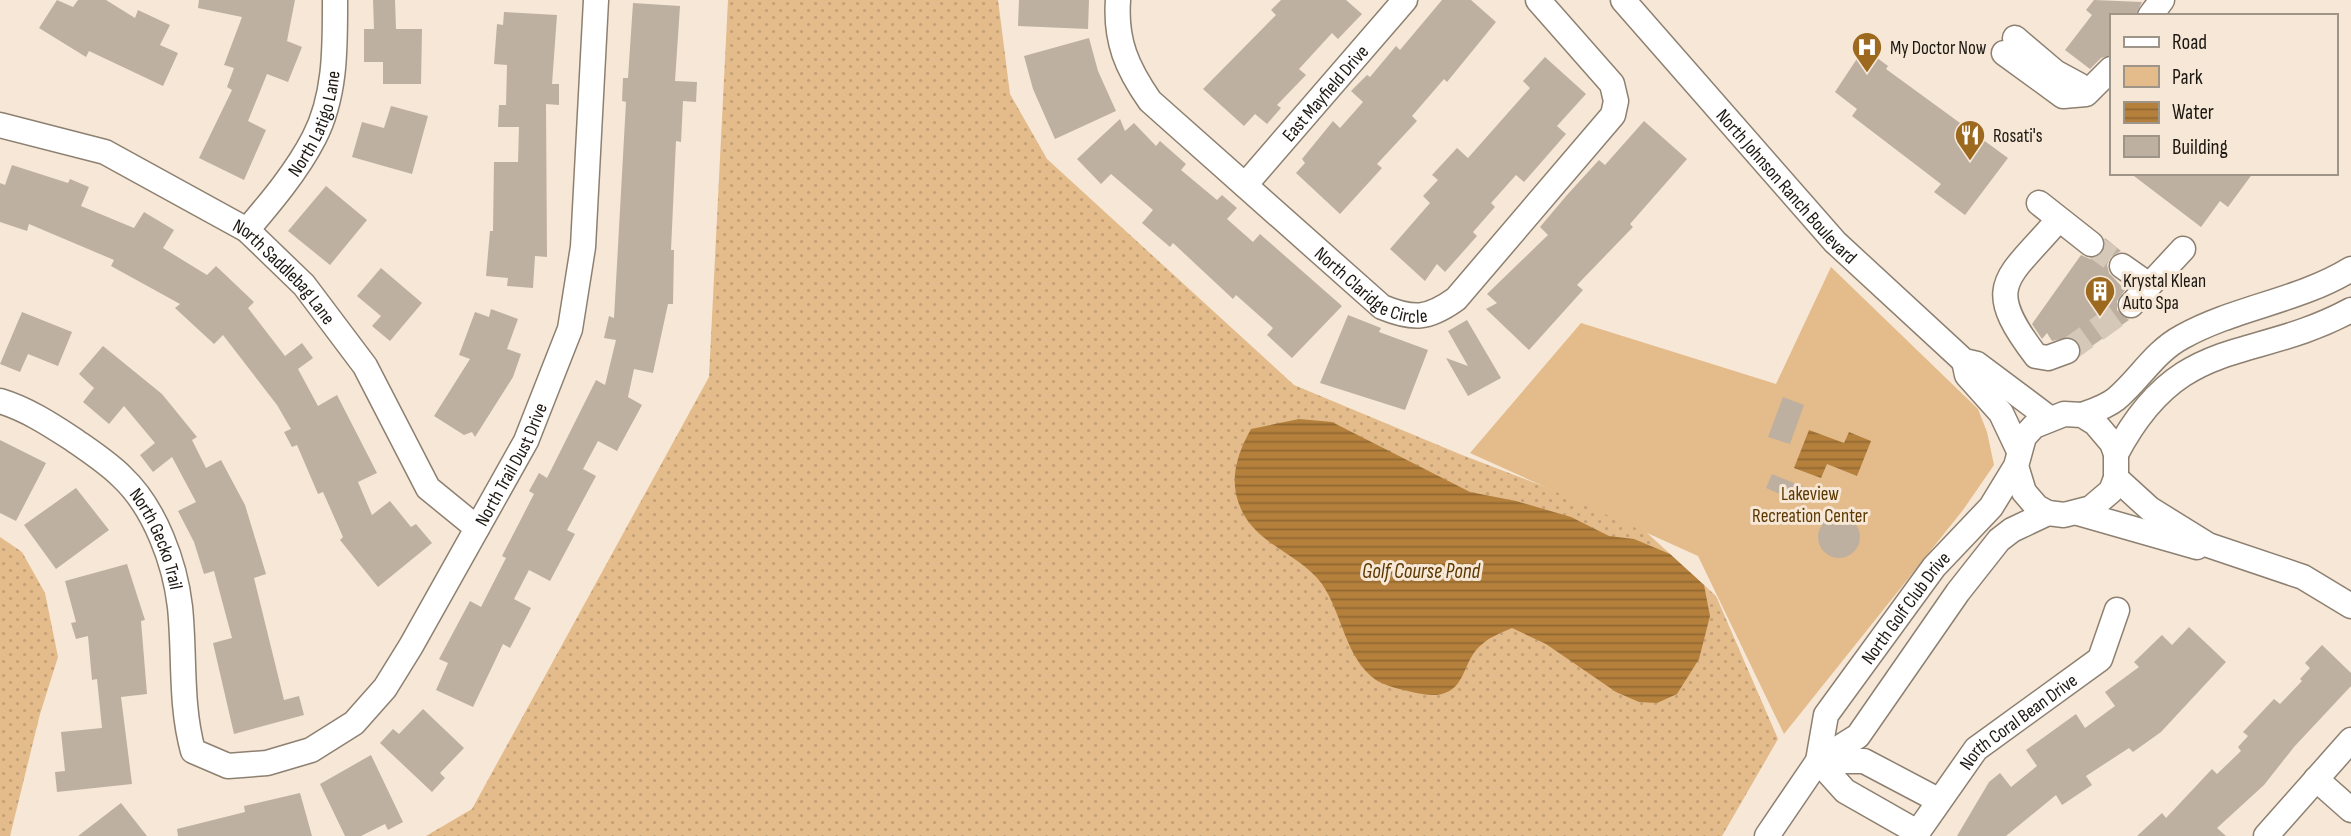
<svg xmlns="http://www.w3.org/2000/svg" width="2351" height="836" viewBox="0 0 2351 836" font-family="'Sofia Sans Condensed',sans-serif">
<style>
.grass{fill:url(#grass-dots)}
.park{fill:#e4bb8a}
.water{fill:url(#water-rules)}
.building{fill:#beb0a0}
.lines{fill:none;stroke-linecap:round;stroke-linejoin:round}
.minor-tunnel{stroke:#d5c8b9;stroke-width:24;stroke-dasharray:24 12;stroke-linecap:butt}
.minor-casing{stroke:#8d8071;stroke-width:27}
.minor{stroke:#fff;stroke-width:24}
.labels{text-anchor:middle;stroke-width:6;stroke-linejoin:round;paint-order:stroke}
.poi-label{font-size:19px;fill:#1d1812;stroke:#f6e7d6;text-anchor:start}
.street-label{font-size:19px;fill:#1d1812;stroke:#f6e7d6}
.park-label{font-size:19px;fill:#5c3800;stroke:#f6e7d6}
.water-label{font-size:21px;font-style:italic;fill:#5b3800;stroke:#f6e7d6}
</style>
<defs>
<pattern id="grass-dots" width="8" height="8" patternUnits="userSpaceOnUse" patternTransform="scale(1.75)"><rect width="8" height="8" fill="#e4bb8a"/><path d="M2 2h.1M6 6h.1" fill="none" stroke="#c3a076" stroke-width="1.8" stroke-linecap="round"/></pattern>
<pattern id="water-rules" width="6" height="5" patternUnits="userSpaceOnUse" patternTransform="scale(1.75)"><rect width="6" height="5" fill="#b4803c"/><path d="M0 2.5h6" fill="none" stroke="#926831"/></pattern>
</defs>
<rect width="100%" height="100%" fill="#f6e7d6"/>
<g class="grass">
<path d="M728 0H998L1010 94 1047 159 1294 385 1462 455 1634 521 1716 596 1778 739 1722 836H426L472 809 709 377Z"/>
<path d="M0 537 22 552 45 593 58 657 40 714 10 836H0Z"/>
</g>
<path class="park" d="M1831 267 1978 409 1987 432 1994 465 1963 510 1784 734 1698 556 1470 453 1581 323 1776 384Z"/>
<g class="water">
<path d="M1299 419 1332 422 1470 492 1516 501 1571 517 1609 536 1634 539 1670 554 1704 585 1710 616 1699 659 1677 694 1657 703 1639 702 1616 692 1546 644 1512 628C1498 634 1487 638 1477 649 1462 666 1465 691 1437 695 1424 696 1386 687 1376 680 1345 658 1343 615 1322 584 1300 554 1257 545 1241 509 1228 481 1237 454 1251 429Z"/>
<path d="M1809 430 1844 443 1849 432 1871 441 1857 476 1827 464 1821 478 1794 468Z"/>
</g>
<g class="building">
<path d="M57 0 73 7 78 0H106L135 18 138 10 170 25 160 45 178 53 163 86 89 51 86 57 39 28Z"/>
<path d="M199 0H295L287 41 302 47 288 82 267 74 248 121 266 130 244 180 199 158 232 90 227 87 234 68 224 65 242 17 198 8Z"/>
<path d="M373 0H395L396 29H422L421 84H383V62H364V29H374Z"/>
<path d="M1019 0H1089L1088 29 1018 26Z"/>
<path d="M1281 0H1346L1362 14 1338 39 1332 33 1299 69 1306 75 1277 105 1281 108 1267 124 1255 114 1244 126 1203 89 1276 15 1271 10Z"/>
<path d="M1442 0H1471L1496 22 1447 82 1444 79 1412 116 1417 121 1377 164 1382 168 1340 214 1296 173 1305 163 1302 159 1333 121 1340 128 1363 102 1351 91 1367 75 1370 77 1396 46 1400 50Z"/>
<path d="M2094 0 2142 2 2135 16H2111V55L2101 58 2090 69 2065 50 2092 15 2086 10Z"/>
<path d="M633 3 680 6 675 81 697 82 696 102 683 101 681 142 676 141 671 250H674L673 304H668L653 373 634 369 628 397 642 405 617 451 598 441 583 469 596 476 567 530 575 534 550 581 529 570 514 599 531 608 510 648 503 644 473 707 436 690 448 663 439 659 470 601 481 607 506 558 502 556 534 494 529 491 539 473 547 478 596 380 605 385 616 340 604 338 609 316 614 318 626 102 622 101 623 78H628Z"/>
<path d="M504 12 557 15 552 84H559V105L546 104 547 257 535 256 533 288 507 286 508 278 486 276 490 231H493L494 162H518L519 127H498L499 105H506L507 65 494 64 497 24 503 25Z"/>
<path d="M1089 38 1098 71 1116 111 1055 139 1033 89 1024 56Z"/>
<path d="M1864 48 1888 66 1886 69 2008 158 1965 215 1934 192 1941 184 1852 116 1857 109 1835 92Z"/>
<path d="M1545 57 1586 94 1557 126 1566 134 1524 182 1516 175 1491 203 1495 207 1473 232 1477 236 1445 272 1437 264 1425 281 1390 249 1430 203 1423 196 1438 180 1432 175 1457 148 1468 158 1530 88 1523 81Z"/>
<path d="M391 106 428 116 412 174 352 157 362 122 384 128Z"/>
<path d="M1120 119 1125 131 1134 123 1156 146 1160 141 1186 164 1181 170 1217 200 1222 195 1237 208 1227 219 1253 242 1260 234 1342 306 1292 358 1267 335 1273 328 1236 295 1233 299 1173 243 1170 247 1142 223 1153 210 1111 174 1101 184 1077 159Z"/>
<path d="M1644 121 1687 159 1630 224 1633 227 1577 285 1583 290 1529 350 1486 309 1497 303 1487 294 1548 235 1540 227 1567 195 1599 160 1605 165Z"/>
<path d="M12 165 68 183 70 179 89 187 81 206 134 228 144 212 174 230 163 248 207 275 216 266 254 302 248 308 285 356 302 343 313 358 298 369 318 406 337 395 377 473 358 482 372 515 390 501 411 527 416 524 432 543 378 587 340 540 343 537 323 492 318 494 297 445 292 447 284 432 291 429 277 405 223 335 214 344 175 308 180 304 111 266 114 260 29 224 27 231 0 222V183L5 185Z"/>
<path d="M2130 173H2253L2228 207 2220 201 2201 227Z"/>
<path d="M326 186 367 220 330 265 288 231Z"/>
<path d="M2105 238 2121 251 2110 257 2107 265 2109 273 2125 290 2117 301V310L2129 320 2082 353 2081 345 2070 337 2052 341 2047 333 2042 339 2032 324 2081 255 2090 259 2102 254Z"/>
<path d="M381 268 422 303 390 341 372 326 381 316 357 296Z"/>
<path d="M491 309 518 319 507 349 521 354 513 377 475 437 472 432 464 435 434 416 470 359 459 355 475 312 489 317Z"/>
<path d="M22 312 72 332 58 366 28 354 20 372 0 364Z"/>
<path d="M1348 315 1381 328 1379 332 1428 350 1405 410 1320 383Z"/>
<path d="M1467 320 1501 378 1468 396 1446 358 1468 366 1448 331Z"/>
<path d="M103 346 162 394 197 437 192 440 206 468 221 460 245 505 266 574 254 578 284 700 299 696 304 715 234 734 213 643 232 638 214 571 204 574 194 542 178 511 196 502 172 457 153 472 140 455 155 443 124 406 109 424 83 402 94 388 79 374Z"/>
<path d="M1783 397 1804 405 1790 444 1768 437Z"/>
<path d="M0 440 46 463 16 521 0 513Z"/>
<path d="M1772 474 1809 489 1803 504 1766 488Z"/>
<path d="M76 488 109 530 56 569 24 525Z"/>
<circle cx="1839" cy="537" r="21"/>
<path d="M127 564 145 620 141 621 147 694 121 697 132 784 57 792 55 772 65 771 61 732 102 728 97 679 92 680 88 636 76 639 71 623 76 622 65 581Z"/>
<path d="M2189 627 2226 662 2161 732 2133 752 2129 748 2086 776 2092 785 2062 805 2056 795 2006 836H1957L1989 782 2000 773 2011 787 2037 766 2026 750 2076 714 2085 728 2115 706 2105 692 2139 667 2134 662 2162 635 2172 645Z"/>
<path d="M2322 645 2351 673V686L2294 747 2264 785 2217 828 2226 836H2137L2162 813 2166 818 2212 769 2217 774 2241 751 2238 747 2248 736 2243 732 2274 699 2280 704 2302 681 2300 679 2310 668 2305 663Z"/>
<path d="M423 709 464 748 440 773 445 778 432 792 380 743 393 729 399 734Z"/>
<path d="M371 755 403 822 388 830 385 824 361 836H345L320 784Z"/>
<path d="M300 793 312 836H178L177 829 245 812 244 806Z"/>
<path d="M121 803 147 836H78Z"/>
</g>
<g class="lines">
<g class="minor-tunnel">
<path d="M2091 244 2122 266"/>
<path d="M2067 351 2131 305"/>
</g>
<g class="minor-casing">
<g id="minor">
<path id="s1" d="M1118 0C1115 41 1127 68 1150 101L1382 307C1414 320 1428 319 1456 299L1613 115 1616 101 1612 84 1538 0"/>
<path id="s2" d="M1623 0 1835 242 1964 361 1977 364 2049 418"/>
<path d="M2150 16 2162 0"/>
<path d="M2015 38 2055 72 2079 85"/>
<path d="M2004 53 2063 96 2086 94 2111 69"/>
<path id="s3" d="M0 125 105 152 247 230 304 285 365 366 428 488 477 528"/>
<path id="s4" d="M1245 185 1405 0"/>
<path d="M2039 203 2091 244"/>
<path d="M2058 220C2007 280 1981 284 2036 356L2048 358 2067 351"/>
<path id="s5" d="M247 230C271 202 297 171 314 138 336 96 335 46 335 0"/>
<path d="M2122 266 2149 285"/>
<path d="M2131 305 2183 249"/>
<path d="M1964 361 1967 375 2001 413 2019 451"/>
<path id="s6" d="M0 401C26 409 48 423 71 438 88 450 107 462 122 477 155 508 175 563 180 607 185 656 180 704 193 751L228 766 267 763 311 750 354 723 385 688 411 646 526 441 570 329 583 247 596 0"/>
<path d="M2082 415C2093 411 2106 407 2116 399 2139 380 2154 352 2182 337 2236 307 2299 301 2351 269"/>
<path d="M2116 454C2180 332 2251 364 2351 310"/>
<path d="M2116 478 2150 509 2208 545 2303 577 2351 606"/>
<path d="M2078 513 2197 547"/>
<path d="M1818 761 1858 736 1958 592 1999 540 2012 530 2048 513"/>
<path d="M1818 761H1864L1938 800"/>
<path d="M1818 761 1845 791 1917 832"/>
<path d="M2316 779 2351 810"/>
<path id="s7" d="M1767 836 1818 761 1826 715 1934 567 1991 507 2016 466 2024 437 2034 426 2064 414 2082 415 2095 423 2112 443 2116 454V478L2111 491 2091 508 2064 515 2048 513 2037 507 2024 492 2016 466"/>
<path id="s8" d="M1915 836 1976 749 2100 659 2117 610"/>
<path d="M2266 836 2351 740"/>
</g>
</g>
<use href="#minor" class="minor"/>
</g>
<defs>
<g id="hospital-pin" transform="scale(1.575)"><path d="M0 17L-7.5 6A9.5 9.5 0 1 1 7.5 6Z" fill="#9c691f" stroke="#f6e7d6"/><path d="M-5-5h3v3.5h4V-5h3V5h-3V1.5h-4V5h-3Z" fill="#fff"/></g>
<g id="restaurant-pin" transform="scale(1.575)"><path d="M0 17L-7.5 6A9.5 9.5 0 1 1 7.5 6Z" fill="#9c691f" stroke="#f6e7d6"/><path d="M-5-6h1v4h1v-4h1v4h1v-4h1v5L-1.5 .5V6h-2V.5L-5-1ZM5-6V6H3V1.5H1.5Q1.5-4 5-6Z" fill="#fff"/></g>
<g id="building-pin" transform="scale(1.575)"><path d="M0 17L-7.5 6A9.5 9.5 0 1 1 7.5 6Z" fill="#9c691f" stroke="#f6e7d6"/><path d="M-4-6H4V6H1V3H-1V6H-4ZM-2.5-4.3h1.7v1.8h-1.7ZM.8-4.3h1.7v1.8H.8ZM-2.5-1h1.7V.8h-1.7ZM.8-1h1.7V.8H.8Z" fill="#fff"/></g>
</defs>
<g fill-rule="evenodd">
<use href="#hospital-pin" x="1867" y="47"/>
<use href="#restaurant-pin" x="1970" y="135"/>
<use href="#building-pin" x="2100" y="291"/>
</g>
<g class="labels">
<g class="poi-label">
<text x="1890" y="54">My Doctor Now</text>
<text x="1993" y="142">Rosati's</text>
<text x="2123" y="287">Krystal Klean<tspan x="2123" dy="22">Auto Spa</tspan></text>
</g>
<g class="street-label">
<text dy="7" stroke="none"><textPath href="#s4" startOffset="122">East Mayfield Drive</textPath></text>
<text dy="7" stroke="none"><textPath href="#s5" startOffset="128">North Latigo Lane</textPath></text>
<text dy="7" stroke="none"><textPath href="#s2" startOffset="248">North Johnson Ranch Boulevard</textPath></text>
<text dy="7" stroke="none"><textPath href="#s3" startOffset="326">North Saddlebag Lane</textPath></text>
<text dy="7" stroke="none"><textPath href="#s1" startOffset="399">North Claridge Circle</textPath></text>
<text dy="7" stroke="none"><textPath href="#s6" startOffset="912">North Trail Dust Drive</textPath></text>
<text dy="7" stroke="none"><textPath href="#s6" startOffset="217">North Gecko Trail</textPath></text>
<text dy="7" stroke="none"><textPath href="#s7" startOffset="271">North Golf Club Drive</textPath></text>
<text dy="7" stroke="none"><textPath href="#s8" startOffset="156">North Coral Bean Drive</textPath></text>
</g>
<g class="park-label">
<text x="1810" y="500">Lakeview<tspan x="1810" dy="22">Recreation Center</tspan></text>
</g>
<g class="water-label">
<text x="1421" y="578">Golf Course Pond</text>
</g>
</g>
<rect x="2110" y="14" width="228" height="161" fill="#f6e7d6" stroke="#9f9488" stroke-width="2"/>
<rect x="2124" y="37" width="35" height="10" fill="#ffffff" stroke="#9f9488" stroke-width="2"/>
<text x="2172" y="49" font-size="21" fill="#1d1812">Road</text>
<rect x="2124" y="66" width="35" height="21" fill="#e4bb8a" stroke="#9f9488" stroke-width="2"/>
<text x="2172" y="84" font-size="21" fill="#1d1812">Park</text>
<rect x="2124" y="102" width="35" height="21" fill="url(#water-rules)" stroke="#9f9488" stroke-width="2"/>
<text x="2172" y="119" font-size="21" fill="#1d1812">Water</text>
<rect x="2124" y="136" width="35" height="21" fill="#beb0a0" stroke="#9f9488" stroke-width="2"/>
<text x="2172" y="154" font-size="21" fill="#1d1812">Building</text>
</svg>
